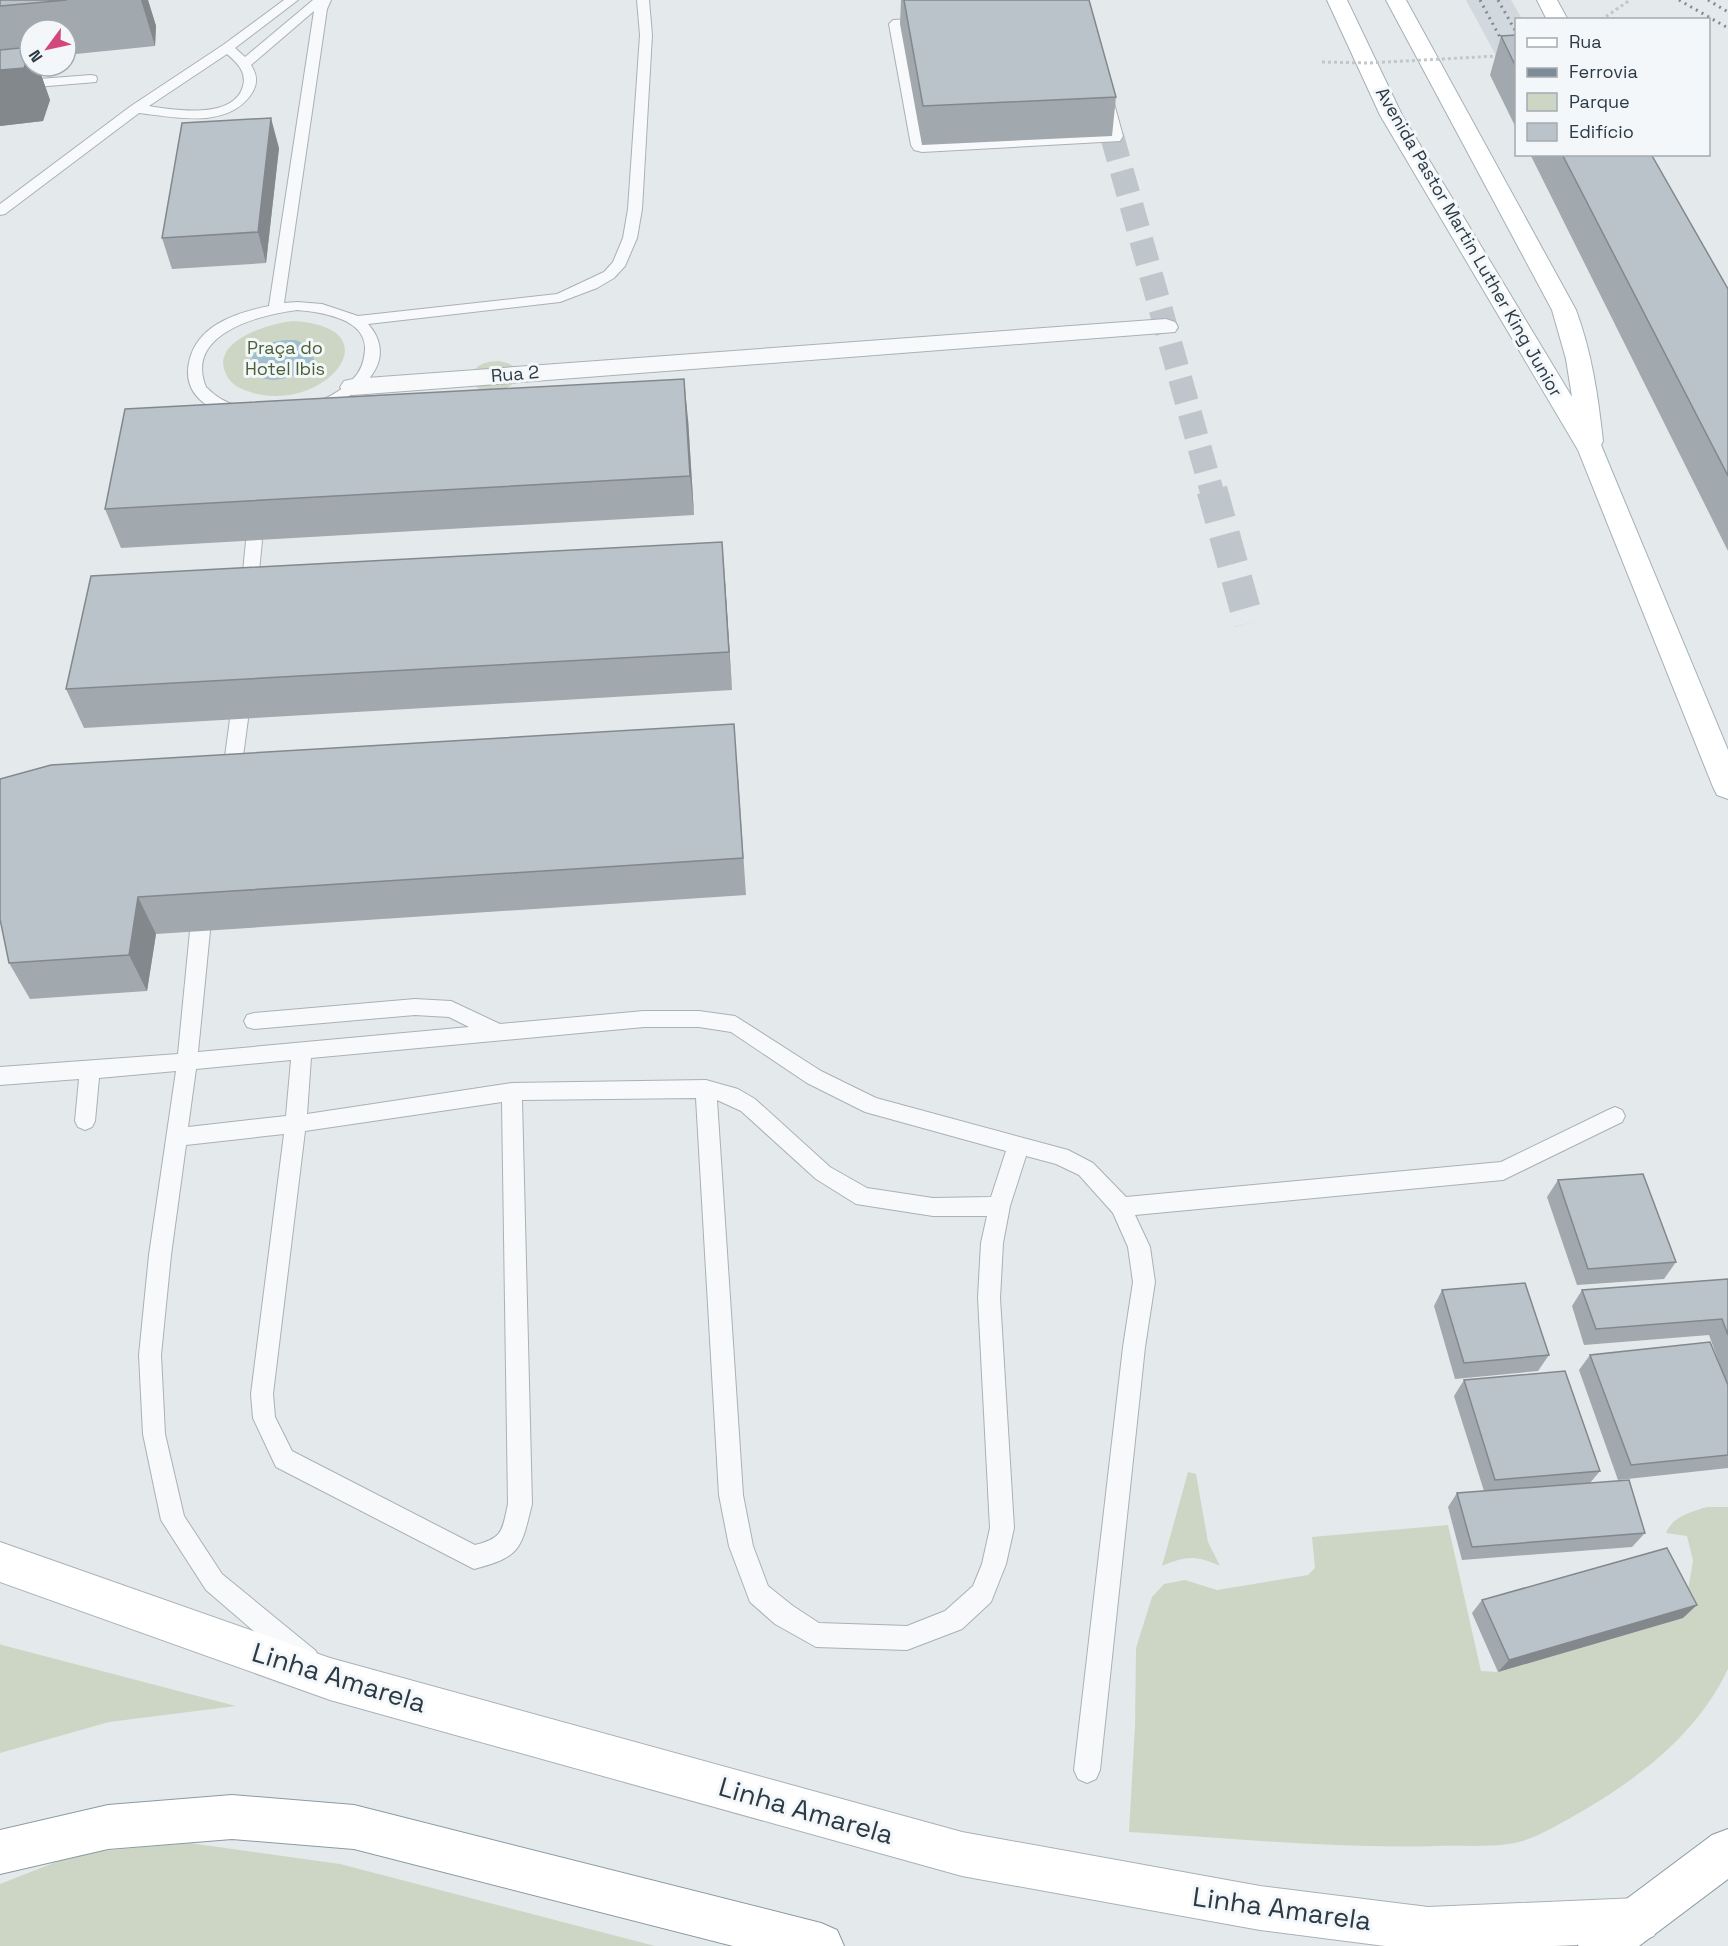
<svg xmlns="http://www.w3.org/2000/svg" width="1728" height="1946" viewBox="0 0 1728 1946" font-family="'Space Grotesk',sans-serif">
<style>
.built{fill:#d2d9de}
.green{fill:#cdd6c5}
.water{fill:#9fbfcc}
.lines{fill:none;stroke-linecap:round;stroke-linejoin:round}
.street-tunnel-far1{stroke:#bfc6cb;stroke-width:24;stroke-dasharray:24 12;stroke-linecap:butt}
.street-tunnel{stroke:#bfc6cb;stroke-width:31;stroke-dasharray:31 15;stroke-linecap:butt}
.lane-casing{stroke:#a9b1b7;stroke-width:2}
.street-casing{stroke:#a9b1b7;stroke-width:2}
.secondary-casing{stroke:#a9b1b7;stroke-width:2}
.primary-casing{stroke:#a3b0b8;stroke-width:2}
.highway-casing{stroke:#8b9aa3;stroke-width:2}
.path{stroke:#c2c7cb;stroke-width:3;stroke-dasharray:3 3;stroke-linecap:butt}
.lane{fill:#f7f9fa;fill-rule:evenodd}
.street{fill:#f7f9fa;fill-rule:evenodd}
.secondary{fill:#fff;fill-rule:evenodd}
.primary{fill:#fff;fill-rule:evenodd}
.highway{fill:#fff;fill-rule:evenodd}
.rail{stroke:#7d8c96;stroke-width:3;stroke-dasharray:2 4.5;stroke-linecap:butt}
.path-bridge{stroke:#c2c7cb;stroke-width:3;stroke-dasharray:3 3;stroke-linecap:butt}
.wall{fill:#a1a8ae}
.shaded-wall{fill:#83888d}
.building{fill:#bbc3ca;stroke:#83888d;stroke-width:1.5}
.labels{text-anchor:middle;stroke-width:6;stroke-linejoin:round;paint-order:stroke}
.far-street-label{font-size:18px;fill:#2b3a45;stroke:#f4f7f9}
.far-park-label{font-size:18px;fill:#496138;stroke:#f4f7f9}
.near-street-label{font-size:27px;fill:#2b3a45;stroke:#f4f7f9}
</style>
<rect width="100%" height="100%" fill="#e4e9ec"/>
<path class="built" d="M1466 0H1511L1522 19 1516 20V74H1506Z"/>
<g class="green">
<path d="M293 321C396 327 326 413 253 393 244 390 232 386 227 376 207 341 271 323 293 321Z"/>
<path d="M498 361C546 368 495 411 471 382 472 365 483 362 498 361Z"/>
<path d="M1188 1472 1196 1474 1208 1542 1220 1566C1195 1555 1186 1556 1162 1566Z"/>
<path d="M1707 1507H1728V1669C1697 1735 1635 1782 1572 1817 1556 1826 1538 1837 1519 1842 1494 1848 1464 1845 1437 1846 1335 1849 1231 1838 1129 1832L1135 1726 1136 1648 1152 1597 1164 1584 1185 1580 1217 1590 1308 1575 1315 1568 1312 1537 1448 1525 1481 1671 1498 1672 1683 1618 1693 1561 1687 1536 1666 1533C1673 1516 1691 1512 1707 1507Z"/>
<path d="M0 1644 2 1645 236 1706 109 1722 0 1753Z"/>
<path d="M189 1843 340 1864 655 1946H0V1884L79 1853Z"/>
</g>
<path class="water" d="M285 340H296L312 348 314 361C302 378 256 392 250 363 254 346 270 342 285 340Z"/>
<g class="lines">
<path class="street-tunnel-far1" d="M1112 136 1212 492"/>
<path class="street-tunnel" d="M1212 490 1249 623"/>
<g class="lane-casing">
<g id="lane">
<path d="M284 0H298L235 48 245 57 313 0H331L327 9 284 303 297 302 322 304 358 316 557 294 604 272 613 262 623 238 628 209 640 35 637 0H649L652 35 642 209 637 238 625 266 614 278 597 288 560 302 368 324C380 337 384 354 375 370 338 436 163 439 191 355 202 323 240 312 269 306L314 11 251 65C258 76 258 85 250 96 225 129 175 117 139 113L5 214 0 215V204L131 106 223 45ZM227 54C236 62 247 71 243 86 234 120 174 110 149 106ZM297 310C320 312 367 318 365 350 364 362 361 371 353 379 318 415 242 425 206 387 184 333 260 315 297 310Z"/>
<path d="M91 75 96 76 97 79 96 82 0 90V82Z"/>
<path d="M254 535 260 537 262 541 257 592 255 596H243L241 592 246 541 248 537Z"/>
<path d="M239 713 245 714 248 719 240 779 237 784 231 786 225 784 222 779 230 719 233 714Z"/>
<path d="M200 923 207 926 210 931 198 1052 469 1027 449 1017 415 1015 254 1029 247 1027 244 1021 247 1015 254 1013 415 999 451 1001 500 1024 644 1011H699L735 1016 821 1071 876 1098 1068 1150 1093 1163 1126 1197 1501 1162 1608 1110 1615 1107 1622 1110 1625 1116 1622 1122 1503 1180 1135 1215 1150 1247 1155 1282 1145 1347 1100 1770 1096 1779 1087 1783 1078 1779 1074 1770 1123 1347 1133 1282 1128 1247 1113 1213 1079 1175 1056 1164 1026 1156 1010 1206 1003 1243 1000 1298 1014 1528 1006 1564 991 1602 962 1629 907 1650 816 1647 775 1624 750 1602 729 1546 719 1495 696 1098 522 1100 532 1504C521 1549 521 1557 474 1569L276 1467 253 1418 251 1394 284 1134 186 1145 171 1255 161 1355 165 1434 184 1516 222 1574 316 1651 319 1660 316 1669 307 1672 298 1669 206 1590 161 1520 143 1434 139 1355 149 1255 176 1071 99 1078 95 1121 92 1127 85 1130 78 1127 75 1121 79 1079 0 1085V1067L178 1054 190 931 193 926ZM644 1027H699L731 1032 807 1083 865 1112 1006 1151 991 1197 933 1198 867 1188 830 1167 755 1099 738 1089 706 1080 512 1083 307 1114 311 1058ZM291 1060 286 1116 188 1127 196 1069ZM717 1100 741 1111 816 1179 856 1204 933 1216H987L981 1243 978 1298 990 1528 982 1564 973 1586 945 1611 907 1626 819 1623 793 1606 768 1586 753 1546 743 1495ZM502 1102 508 1504C502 1530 504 1538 475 1545L292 1451 275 1417 273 1394 305 1131Z"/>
</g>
</g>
<g class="street-casing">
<g id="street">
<path d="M1079 10 1086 12 1090 16 1123 136 1120 141 922 152 914 150 911 145 889 24 893 20ZM1070 23 1099 130 932 138 912 30Z"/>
<path d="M1166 319 1175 322 1178 327 1175 332 353 395 344 393 340 387 344 381 353 379Z"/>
</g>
</g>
<g class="secondary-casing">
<path id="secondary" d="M0 1542 330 1658 962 1832 1260 1886 1428 1907 1638 1898 1654 1904 1660 1920 1654 1936 1638 1942 1554 1946H1385L1260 1930 962 1876 330 1700 0 1582Z"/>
</g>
<g class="primary-casing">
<g id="primary">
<path d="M1327 0H1347L1402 115 1572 397 1566 359 1552 310 1386 0H1406L1576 310C1592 353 1598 396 1603 441L1601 445 1728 750V799L1717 795 1713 787 1578 450 1380 115Z"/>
<path d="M1537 0H1557L1568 20H1547Z"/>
</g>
</g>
<g class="highway-casing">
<g id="highway">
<path d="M232 1795 354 1805 821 1923 837 1930 844 1946H733L354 1849 232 1839 108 1849 0 1874V1830L108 1805Z"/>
<path d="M1728 1829V1879L1639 1946H1578L1585 1930 1712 1835Z"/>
</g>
</g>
<path class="path" d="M1601 20 1630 0"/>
<use href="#lane" class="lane"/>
<use href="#street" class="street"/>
<use href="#secondary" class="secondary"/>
<use href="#primary" class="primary"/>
<use href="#highway" class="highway"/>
<g class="rail">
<path d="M1480 0 1516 67"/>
<path d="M1498 0 1516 32"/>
<path d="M1679 0 1728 28"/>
<path d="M1708 0 1728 12"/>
</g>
<path class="path-bridge" d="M1322 62 1368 63 1498 56"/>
</g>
<g class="wall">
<path d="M0 0H148L156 26 155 46 66 55V30H30V66H38L50 100 43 121 0 126Z"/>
<path d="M901 0H1089L1116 97 1112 136 922 145 900 24Z"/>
<path d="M1516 35V128L1490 75 1501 36Z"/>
<path d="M279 148 266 263 172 269 162 238Z"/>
<path d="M1530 154H1651L1728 289V551Z"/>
<path d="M688 419 694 515 121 548 105 509Z"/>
<path d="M725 581 732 690 84 728 66 689Z"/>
<path d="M737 762 746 895 156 934 147 991 30 999 9 963 0 919Z"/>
<path d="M1558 1180 1676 1262 1664 1279 1577 1285 1547 1197Z"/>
<path d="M1728 1279V1468L1618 1480 1579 1370 1590 1355 1720 1365 1709 1335 1584 1345 1572 1306 1582 1290Z"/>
<path d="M1442 1290 1549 1355 1538 1371 1455 1379 1434 1306Z"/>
<path d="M1464 1380 1600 1471 1590 1483 1645 1533 1632 1547 1462 1560 1448 1507 1457 1493 1484 1491 1454 1396Z"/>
<path d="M1482 1600 1683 1618 1498 1672 1472 1613Z"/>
</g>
<g class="shaded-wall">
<path d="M141 0H148L156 26 155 46Z"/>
<path d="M30 50V66H38L50 100 43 121 0 126V70Z"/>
<path d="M271 118 279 148 266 263 258 232Z"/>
<path d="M684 379 688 419 694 515 690 476Z"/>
<path d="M722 542 725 581 732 690 729 652Z"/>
<path d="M138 897 156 934 147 991 129 955Z"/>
<path d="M1697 1605 1683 1618 1498 1672 1509 1660Z"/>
</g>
<g class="building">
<path d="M0 0H67L0 6Z"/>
<path d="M904 0H1089L1116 97 923 106Z"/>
<path d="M1516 35V67L1501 36Z"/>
<path d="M30 47V50L24 68 0 70V50Z"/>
<path d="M271 118 258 232 162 238 182 123Z"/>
<path d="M1562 154H1651L1728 289V476Z"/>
<path d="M684 379 690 476 105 509 125 409Z"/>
<path d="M722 542 729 652 66 689 91 576Z"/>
<path d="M734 724 743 858 138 897 129 955 9 963 0 919V779L51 765Z"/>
<path d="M1643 1174 1676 1262 1588 1269 1558 1180Z"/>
<path d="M1728 1279V1335L1722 1319 1596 1329 1582 1290Z"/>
<path d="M1525 1283 1549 1355 1464 1363 1442 1290Z"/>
<path d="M1710 1342 1728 1385V1455L1631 1465 1590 1355Z"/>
<path d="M1565 1371 1600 1471 1495 1480 1464 1380Z"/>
<path d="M1629 1480 1645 1533 1472 1547 1457 1493Z"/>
<path d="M1667 1548 1697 1605 1509 1660 1482 1600Z"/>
</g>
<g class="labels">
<g class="far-street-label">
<text transform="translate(1469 242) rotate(60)" y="6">Avenida Pastor Martin Luther King Junior</text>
<text transform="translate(515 374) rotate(-5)" y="6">Rua 2</text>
</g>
<g class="far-park-label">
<text x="285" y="354">Praça do<tspan x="285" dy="21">Hotel Ibis</tspan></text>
</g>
<g class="near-street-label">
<text transform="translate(339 1678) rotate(17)" y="9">Linha Amarela</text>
<text transform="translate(806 1811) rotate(16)" y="9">Linha Amarela</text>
<text transform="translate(1282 1909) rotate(8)" y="9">Linha Amarela</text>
</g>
</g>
<rect x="1515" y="18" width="195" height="138" fill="#f4f7f9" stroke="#a4abb1" stroke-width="1.5"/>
<rect x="1527" y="38" width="30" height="9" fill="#ffffff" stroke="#a4abb1" stroke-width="1.5"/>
<text x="1569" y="48" font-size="18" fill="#2b3a45">Rua</text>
<rect x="1527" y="68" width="30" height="9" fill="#7d8c96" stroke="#a4abb1" stroke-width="1.5"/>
<text x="1569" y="78" font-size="18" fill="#2b3a45">Ferrovia</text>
<rect x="1527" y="93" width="30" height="18" fill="#cdd6c5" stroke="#a4abb1" stroke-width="1.5"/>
<text x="1569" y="108" font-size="18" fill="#2b3a45">Parque</text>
<rect x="1527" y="123" width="30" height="18" fill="#bbc3ca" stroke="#a4abb1" stroke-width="1.5"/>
<text x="1569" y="138" font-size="18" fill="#2b3a45">Edifício</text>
<g transform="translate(48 48) rotate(237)"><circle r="28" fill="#f4f7f9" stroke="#a4abb1" stroke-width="1.5"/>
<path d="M0-4.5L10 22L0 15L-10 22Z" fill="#d2487c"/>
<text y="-9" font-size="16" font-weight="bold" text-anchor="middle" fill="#2b3a45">N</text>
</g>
</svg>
